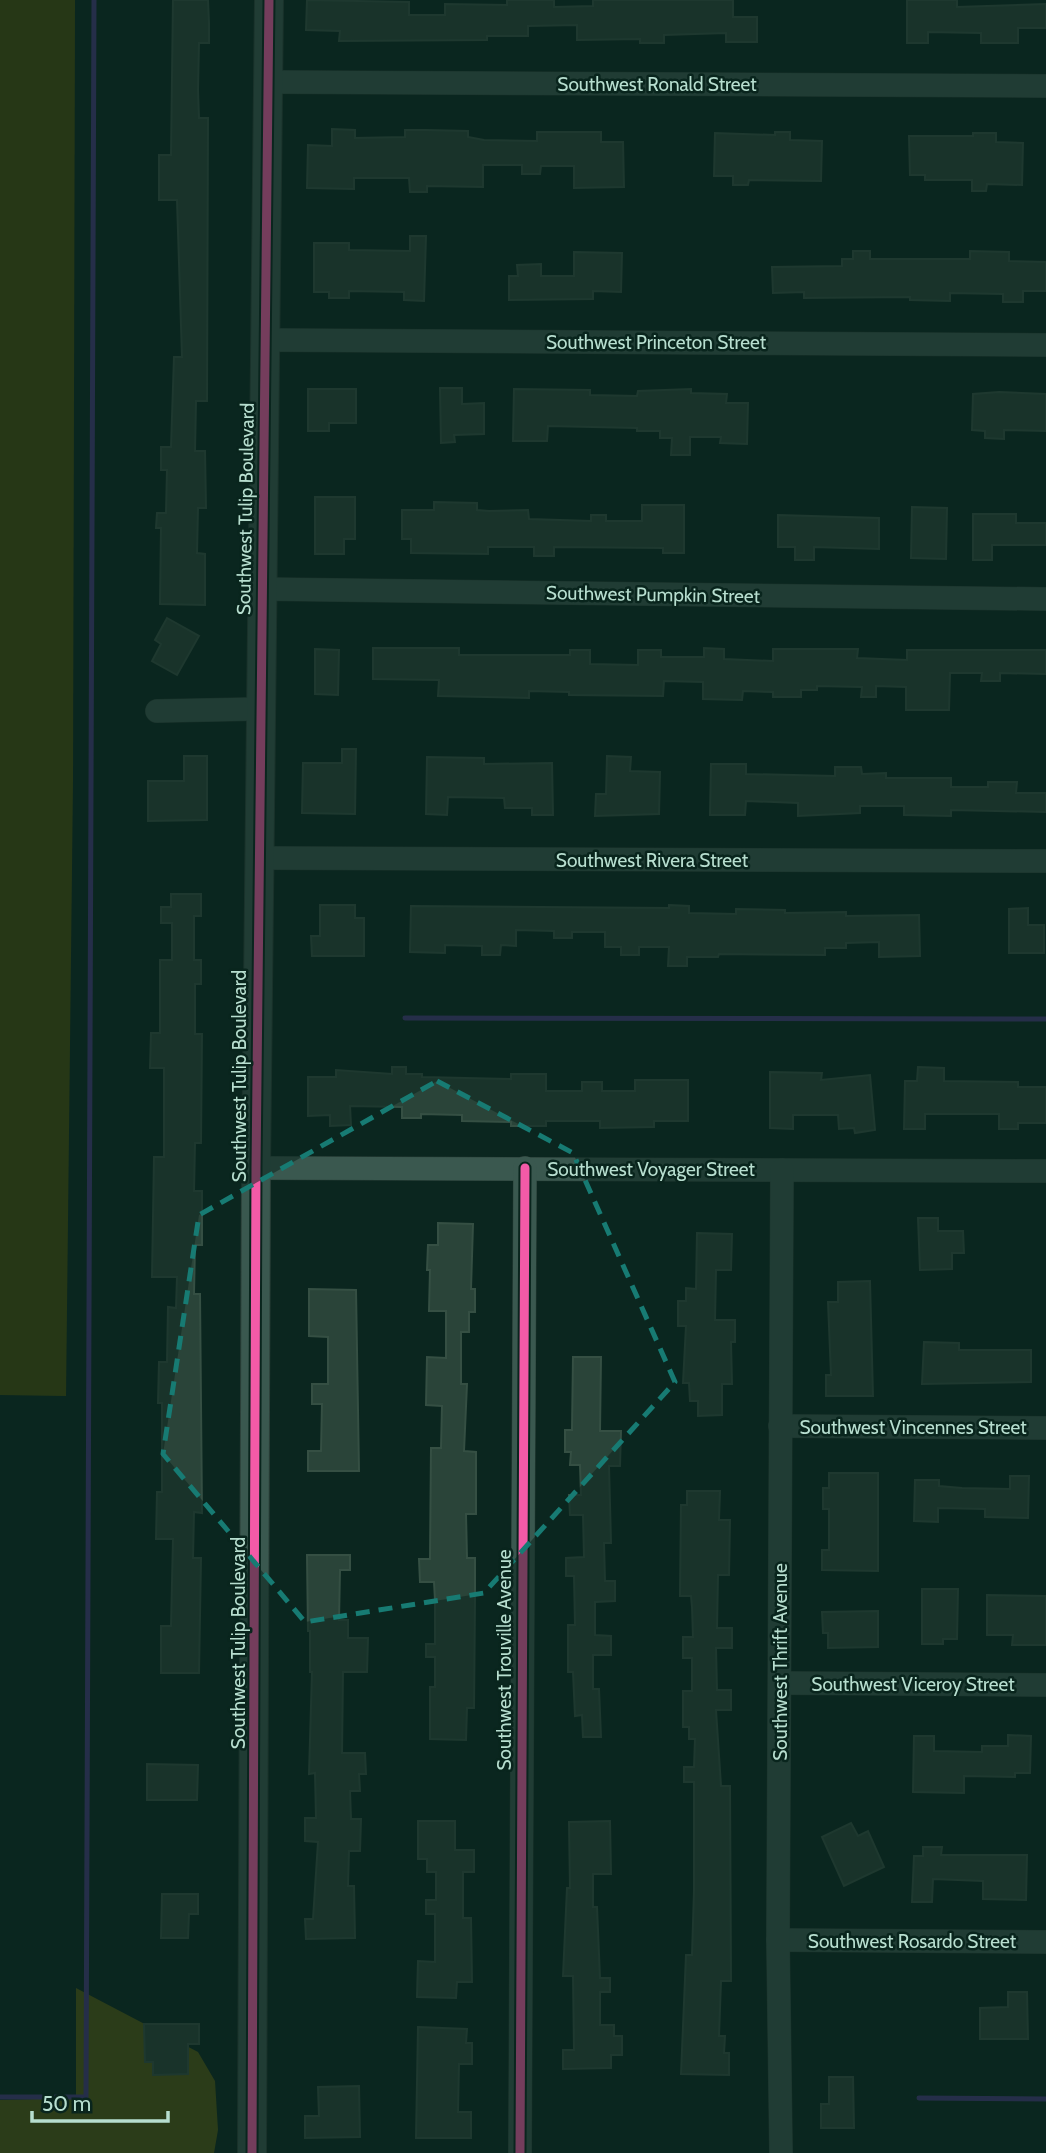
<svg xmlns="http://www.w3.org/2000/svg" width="1046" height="2153" viewBox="0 0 1046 2153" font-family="Cabin,sans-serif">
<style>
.green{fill:#484d0d}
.forest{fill:#535713}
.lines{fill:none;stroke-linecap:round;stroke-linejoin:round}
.stream{stroke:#45397c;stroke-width:5}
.building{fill:#2a4439;stroke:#354f43;stroke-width:2}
.minor-casing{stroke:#2c413a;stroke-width:24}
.tertiary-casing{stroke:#2c413a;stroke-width:30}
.minor{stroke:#3a584f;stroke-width:23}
.tertiary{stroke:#3a584f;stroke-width:28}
.cycleway-casing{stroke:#09251d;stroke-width:13}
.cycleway{stroke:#f35aa7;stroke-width:9}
.marked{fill:none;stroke:#177b73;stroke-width:5;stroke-dasharray:14 9;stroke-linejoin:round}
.labels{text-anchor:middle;stroke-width:5;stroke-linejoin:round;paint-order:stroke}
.street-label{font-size:19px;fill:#b7decf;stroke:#09251d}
</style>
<rect width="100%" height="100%" fill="#0b261f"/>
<path class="green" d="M0 0H75L73 780 66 1396 0 1395Z"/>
<path class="forest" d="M76 1988 198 2052 215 2081 218 2130 214 2153H0V2100L76 2098Z"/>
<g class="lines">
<g class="stream">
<path d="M405 1018 1046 1019"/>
<path d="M0 2097H86L94 0"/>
<path d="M919 2098 1046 2099"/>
</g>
</g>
<g class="building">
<path d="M173 0H208L209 23V43H199L198 90 199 118H208L207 401H196L195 451H205L206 508H198L197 553 205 554V605L160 604 161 528H156L157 513H166L167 470H161V447H171L174 357H182L177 200H159V155H171Z"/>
<path d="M307 0 409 2V15H445V4L507 5V0H554V7L593 6V0H733V17H757V42H726V33L664 35V43H640V39L577 40V25L528 26V36H487V40L339 41 340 31 306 30Z"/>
<path d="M907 0H957V7L1046 4V28H1018V43H981V33L928 32V43H907Z"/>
<path d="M332 129 355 130V138L405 137V130H426L468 131V137L484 140 537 141V132H601V142H623L624 187 574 188V166H541L540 174H522V165H483V187L427 186V192H410L409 178H354V189L307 188 308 145 332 146Z"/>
<path d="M775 132H790V140L822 141 821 181 749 180 748 185H733V176H714L715 133 775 135Z"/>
<path d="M973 133H996V142L1023 143 1022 185 987 184 986 191H972V180H925V175H910L909 136H973Z"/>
<path d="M410 236H426L424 301 404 300V292L349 291V298H329V292H314V243H349V250L410 251Z"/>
<path d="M853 251H870V259H970V251L1009 252V261L1046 262V291H1023V302H1003V294L950 293V301L910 300V297L804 298V292L773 293 772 267 842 266V259H853Z"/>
<path d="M574 252 622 253 621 292 593 291V299L509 300V276H518L517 265 541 264V276H574Z"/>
<path d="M440 388H462V404L484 403V434L454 435 455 442 441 443Z"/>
<path d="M308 389H356V423H329V431H308Z"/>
<path d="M514 389 590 390V395L637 396 638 391 691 389V393L727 394 726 403H748L747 444 720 443 721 437H690V455H671L672 438H660V431H637V428L548 426 547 441H513Z"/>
<path d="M999 392 1046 394V431L1004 430V439L985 438V431L972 430 973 394Z"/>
<path d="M315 497H355V539H344V554H315Z"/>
<path d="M434 502 477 503V510L489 511 528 510 529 519 591 521V515H606V521H642V505H684V553H663V548L554 547V556H534V547H488V554L411 553V539H402V510H434Z"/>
<path d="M912 507 947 508 946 559 911 558Z"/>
<path d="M973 514H1016V523H1046V545H992V560H973Z"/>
<path d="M778 515 879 518V549L814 547V560H795V547H778Z"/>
<path d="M167 618 199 636 177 675 152 661 161 644 155 640Z"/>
<path d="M373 648H459V655H570V650H590V664L638 665V650H661V657H704V648L724 649V659L773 661V649H858L857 658 907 660V650H1046V674L1000 673V681H981L982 673H950L949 710H906V687L876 686V697H861L862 687 817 686V690H801V697H773V692L743 691 742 700 703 699V682L664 681 663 696 569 695V692L529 691V698L438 696 439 680 373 679Z"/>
<path d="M315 649 339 650 338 695 315 694Z"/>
<path d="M342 749H356L355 814 302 813 303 763H342Z"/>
<path d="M184 756H207V820L148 821V781H184Z"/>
<path d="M607 756 631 757 630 771 660 772 659 814 595 816 596 794H606Z"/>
<path d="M427 757 484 758V764L552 763 553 815H532V808H505L504 798 448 797 447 815 426 814Z"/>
<path d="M711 764H746V774L835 776V767H861L862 774 886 773V778H951V787H988V782H1017L1016 793H1046V812L951 810V816L904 815V806H860V813L798 816V803L746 801 745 815H710Z"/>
<path d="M171 894H201V916H194V960H201V984H195V1034H202L201 1143H195L194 1191H202V1245H195L194 1294H200L202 1513 194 1512 193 1558H201L199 1673H161V1626H171L173 1539H156L157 1492H162V1403H158L159 1362H167L168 1307 176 1308 177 1277H152L154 1157H164V1068H150L151 1033H160V960H172V923H161V907H171Z"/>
<path d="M320 905H355V918H364V956H312L311 936H320Z"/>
<path d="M669 905 689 906V913L736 914V909L785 910V913L846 912V916L919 915 920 956 879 957V942L846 943V948H825V955L719 954 718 957H687V966H668L669 947H639V955H621V947H605V932H572V938H554V931L516 930V946L501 945 500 955H482V946L445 945V953L410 952 411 906 669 908Z"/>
<path d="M1028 908V925H1044V953H1009V909Z"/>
<path d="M392 1067H406V1074H422V1077L511 1079V1074H546V1091H582V1082H602V1091H635V1080H688V1121H654V1127L600 1128V1121H546V1126H511V1122L462 1121V1115L421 1114V1118H402V1107L350 1106 351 1125 330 1126V1115L308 1116V1077H336V1070L392 1074Z"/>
<path d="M918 1067 944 1068V1081L1018 1082V1087H1046V1123H1018V1129H999V1114H925V1129H904L905 1081H917Z"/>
<path d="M770 1072 822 1073 821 1080 870 1075 875 1130 855 1133 854 1128 839 1129 838 1115H793V1129L770 1128Z"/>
<path d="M918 1218H938V1231H963L964 1253H952V1269L920 1270Z"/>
<path d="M438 1223 473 1224 471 1289H475V1312H469V1332H461V1384H467L464 1451 476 1452V1514H466L467 1558H475V1600L474 1708H467L466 1740 430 1739V1687H435V1657H426V1644H435V1600L434 1582H420L419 1559H430L431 1448H441L442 1406 426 1405 427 1357 446 1358V1311H429L430 1270H427L428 1245H438Z"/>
<path d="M697 1233 732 1234 731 1270H716L715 1320H735V1342H731L732 1384H722V1415L698 1416V1401H690L689 1383H683L686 1326H678V1301H686V1288L696 1289Z"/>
<path d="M870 1281 873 1396H826V1375H831L828 1302H838V1282Z"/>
<path d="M309 1289 356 1290 359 1471H308V1451H321L322 1404H312V1384H328V1337L309 1336Z"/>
<path d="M924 1342 959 1343V1350H1031V1382L922 1384Z"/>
<path d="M573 1357H601L600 1431H621L620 1466H609L611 1543H604L605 1581H615V1601L595 1602V1635L611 1636V1655H593V1689H599L601 1737H583L582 1715 575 1716 573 1672H568V1625H575L574 1576H566V1558L584 1557 583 1515H570L569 1495H581L580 1465H570L571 1452H565V1430H572Z"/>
<path d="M829 1473H878V1571L822 1570V1550H829V1509H823V1488H829Z"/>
<path d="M1010 1476H1029L1028 1518 985 1517V1509L938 1508V1522L914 1521 915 1480H939V1486L962 1488 1010 1489Z"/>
<path d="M687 1491H720L719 1520H730L729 1575H718L717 1628H732V1648H716L717 1690H731V1710H716L721 1786H730L731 1981H721L719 2036H725L724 2053H729V2075L681 2074 686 1955H692L694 1891V1782H684V1767H694L695 1739H689V1727H683V1691H692V1658H683V1637H693L692 1607 691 1596H680L681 1505H687Z"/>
<path d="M307 1555H350V1570H340L339 1620H348V1638H368L367 1672H343L342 1753H365L366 1774H359L360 1791H350L351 1819H361L360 1851H349L348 1886H354L355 1938 306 1939 305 1919H313L318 1842 305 1841V1818H316L315 1773 309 1774 312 1672H310V1631H308Z"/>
<path d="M922 1589H958L957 1639H943V1644H922Z"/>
<path d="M987 1595 1046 1596V1645H1012L1013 1635H987Z"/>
<path d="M878 1611V1647L828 1648V1633H823L822 1612Z"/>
<path d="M1008 1735 1031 1736 1030 1773H1015V1777L964 1776V1793L913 1792 914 1736H934V1751L982 1752V1746H1008Z"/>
<path d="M147 1764 198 1765 197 1800H147Z"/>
<path d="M418 1821H455V1850H474V1872H463V1918H471L472 1982H457L456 1998 417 1997 418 1961 435 1962V1914H426V1900H436V1872H427V1859H418Z"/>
<path d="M610 1821 611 1874H593V1907H597L600 1978H610V1992H600V2025H614V2036H622V2055H611V2068L563 2069V2050H574L573 1976H563L567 1888H570L569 1822Z"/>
<path d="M851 1823 858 1836 868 1831 884 1867 844 1886 822 1837Z"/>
<path d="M923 1847H942L941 1855H1027L1026 1900 983 1899V1881L933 1879 932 1902H912L914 1856H923Z"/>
<path d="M162 1894H198V1914H189L188 1938H161Z"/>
<path d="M1008 1992H1027L1028 2039H980V2008L1008 2007Z"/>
<path d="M144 2024H199V2044H188V2074L153 2075V2062H145Z"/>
<path d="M418 2027 467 2029 466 2043H472V2064H459L458 2112H471V2138H416Z"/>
<path d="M829 2077H853L854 2128H821V2104H829Z"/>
<path d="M359 2086 360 2137 305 2138V2116H319L318 2087Z"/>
</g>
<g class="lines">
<g class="minor-casing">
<g id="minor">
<path d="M268 82 1046 86"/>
<path d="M266 340 1046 345"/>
<path d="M261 589 1046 599"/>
<path d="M157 711 260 709"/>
<path d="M258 858 1046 861"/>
<path d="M256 1168 1046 1171"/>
<path d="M780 1426 1046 1428"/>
<path d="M780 1683 1046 1685"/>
<path d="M778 1940 1046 1942"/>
<path d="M520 2153 525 1168"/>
<path d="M781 2153 778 1940 782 1170"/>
</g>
</g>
<g class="tertiary-casing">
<path id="tertiary" d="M252 2153 256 1168 269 0"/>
</g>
<use href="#minor" class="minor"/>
<use href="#tertiary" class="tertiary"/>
<g class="cycleway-casing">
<g id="cycleway">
<path d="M252 2153 256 1168 269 0"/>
<path d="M520 2153 525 1168"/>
</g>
</g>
<use href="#cycleway" class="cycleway"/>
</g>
<path d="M0 0H1046V2153H0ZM437 1081 573 1153 675 1382 484 1593 305 1622 163 1454 199 1215Z" fill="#0b261f" fill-opacity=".55" fill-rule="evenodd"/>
<path class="marked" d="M437 1081 573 1153 675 1382 484 1593 305 1622 163 1454 199 1215Z"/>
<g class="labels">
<g class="street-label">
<text x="657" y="91">Southwest Ronald Street</text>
<text x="656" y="349">Southwest Princeton Street</text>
<text transform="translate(245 509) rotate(-89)" y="7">Southwest Tulip Boulevard</text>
<text transform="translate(653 594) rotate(1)" y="7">Southwest Pumpkin Street</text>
<text x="652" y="867">Southwest Rivera Street</text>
<text transform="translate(239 1076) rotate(-90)" y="7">Southwest Tulip Boulevard</text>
<text x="651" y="1176">Southwest Voyager Street</text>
<text x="913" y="1434">Southwest Vincennes Street</text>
<text transform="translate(238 1643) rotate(-90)" y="7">Southwest Tulip Boulevard</text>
<text transform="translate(504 1660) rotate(-90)" y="7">Southwest Trouville Avenue</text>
<text transform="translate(780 1662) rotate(-90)" y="7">Southwest Thrift Avenue</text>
<text x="913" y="1691">Southwest Viceroy Street</text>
<text x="912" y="1948">Southwest Rosardo Street</text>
</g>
</g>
<path d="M32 2111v10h136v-10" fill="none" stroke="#b7decf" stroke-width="3.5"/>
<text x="42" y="2111" font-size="21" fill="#b7decf" stroke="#09251d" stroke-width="5" paint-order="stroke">50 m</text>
</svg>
